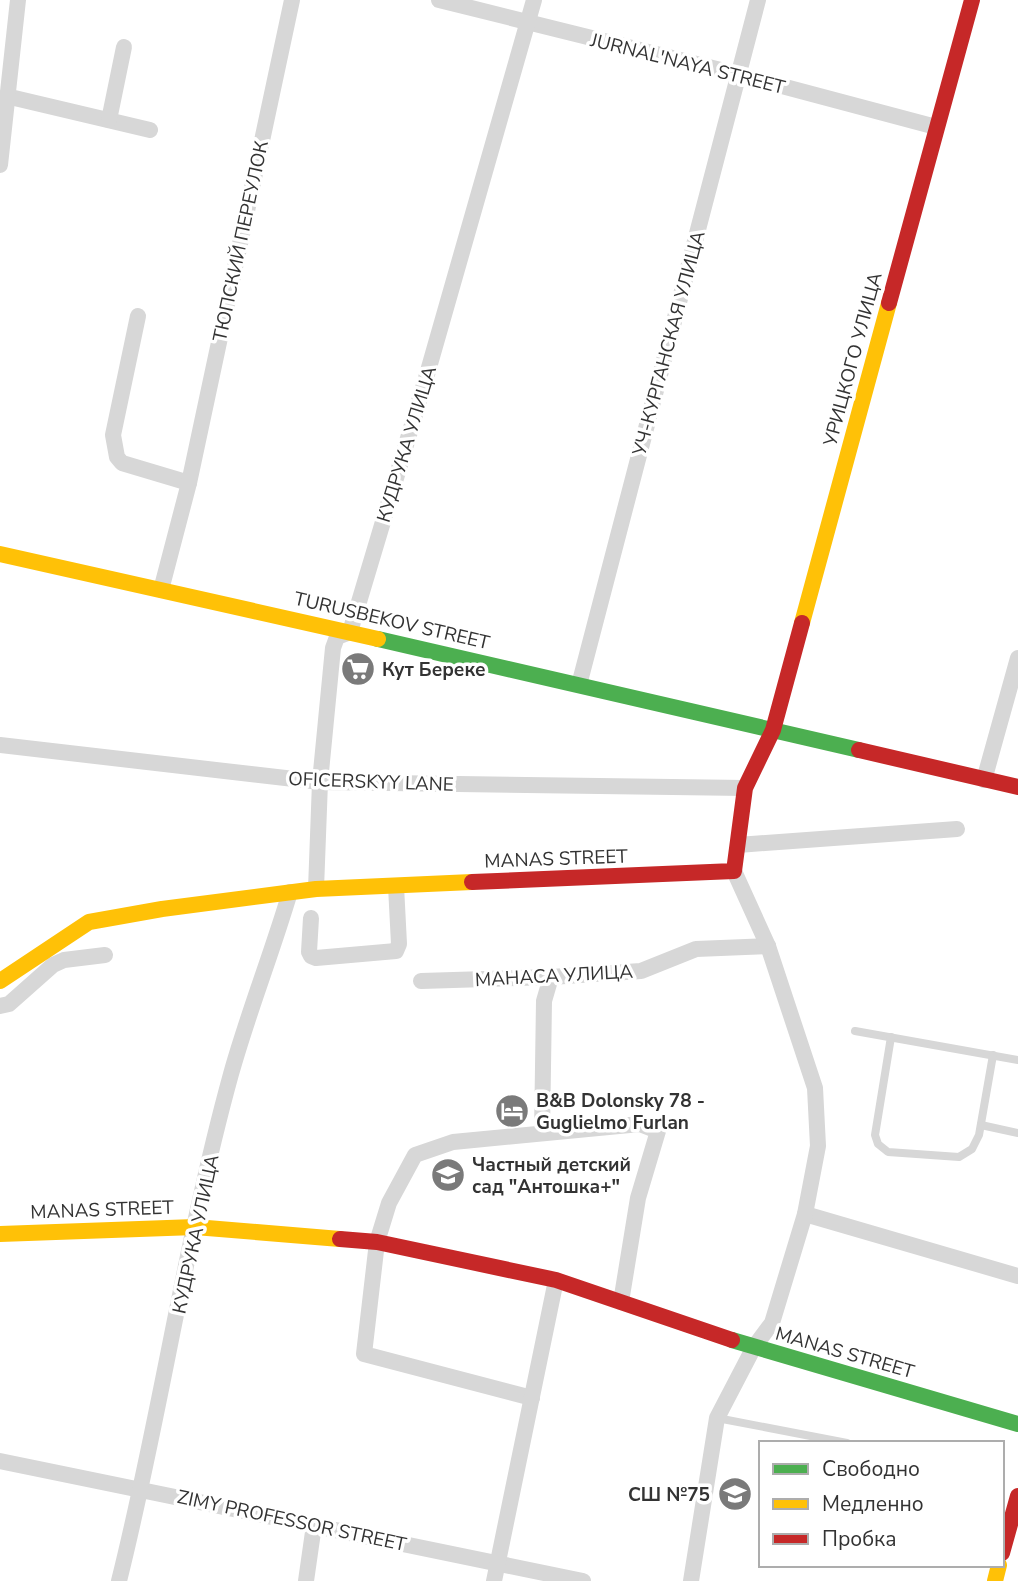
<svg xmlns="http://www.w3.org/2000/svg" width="1018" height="1581" viewBox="0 0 1018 1581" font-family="'Nunito Sans',sans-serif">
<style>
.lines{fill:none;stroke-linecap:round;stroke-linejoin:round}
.lane{stroke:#d7d7d7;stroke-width:8}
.street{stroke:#d7d7d7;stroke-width:16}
.fast{stroke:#4caf50;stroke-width:16}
.slow{stroke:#ffc107;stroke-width:16}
.jam{stroke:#c62828;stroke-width:16}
.labels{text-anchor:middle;stroke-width:7;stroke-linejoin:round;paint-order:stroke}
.street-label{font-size:19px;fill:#333;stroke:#fff}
.poi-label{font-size:19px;font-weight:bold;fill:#333;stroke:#fff;text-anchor:start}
</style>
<rect width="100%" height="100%" fill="#fff"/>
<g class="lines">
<g class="lane">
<path d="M855 1031 1018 1060"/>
<path d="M891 1037 875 1135 878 1144 888 1152 959 1157 972 1149 979 1135 993 1055"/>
<path d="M981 1125 1018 1133"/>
<path d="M717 1418 847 1443"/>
</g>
<g class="street">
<path d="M439 0 737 74 936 127"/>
<path d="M6 96 150 130"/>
<path d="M109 120 124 47"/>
<path d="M0 165 18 0"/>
<path d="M138 316 113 435 117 457 122 463 189 483"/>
<path d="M161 590 189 483 292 0"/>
<path d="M579 685 758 0"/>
<path d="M0 745 320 782 745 788"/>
<path d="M984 780 1018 658"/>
<path d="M738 845 957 829"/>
<path d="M316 889 320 782 333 648 337 637 350 632 426 378 534 0"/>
<path d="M311 918 309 952 311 956 316 958 396 951 399 944 396 886"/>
<path d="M421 981 551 977 641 971 696 949 768 946"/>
<path d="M0 1006 9 1004 53 965 64 960 105 955"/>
<path d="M542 1133 544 1001 551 977"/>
<path d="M805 1214 1018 1276"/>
<path d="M532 1398 364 1354 377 1242 389 1203 415 1155 453 1142 640 1124 658 1131 638 1198 621 1302"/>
<path d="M0 1461 583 1581"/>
<path d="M119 1581C161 1413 185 1241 231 1074 248 1013 272 953 290 892"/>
<path d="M306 1581 314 1525"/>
<path d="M494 1581 556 1280"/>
<path d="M691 1581 717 1418 754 1347 772 1323 805 1214 818 1146 815 1088 768 946 734 871"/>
</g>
<g class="fast">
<path d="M378 639 859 750"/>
<path d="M732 1340 1018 1424"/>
</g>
<g class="slow">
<path d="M0 554 378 639"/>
<path d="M802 623 889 303"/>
<path d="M0 981 89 922 162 909 316 889 472 882"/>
<path d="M0 1234 195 1227 340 1239"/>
<path d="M995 1581 999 1565"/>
</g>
<g class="jam">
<path d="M889 303 972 0"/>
<path d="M859 750 1018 787"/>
<path d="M472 882 734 871 745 788 773 730 802 623"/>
<path d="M340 1239 377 1242 556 1280 732 1340"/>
<path d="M1002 1553 1018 1496"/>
</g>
</g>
<defs>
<g id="supermarket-disc" transform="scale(1.75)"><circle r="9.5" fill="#7a7a7a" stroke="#fff"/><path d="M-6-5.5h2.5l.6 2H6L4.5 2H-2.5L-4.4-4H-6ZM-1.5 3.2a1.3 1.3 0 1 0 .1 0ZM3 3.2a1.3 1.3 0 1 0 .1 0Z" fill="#fff"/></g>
<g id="hotel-disc" transform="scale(1.75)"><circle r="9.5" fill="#7a7a7a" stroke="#fff"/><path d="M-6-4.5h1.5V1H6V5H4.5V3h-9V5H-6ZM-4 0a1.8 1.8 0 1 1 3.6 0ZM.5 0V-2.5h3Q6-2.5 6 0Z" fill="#fff"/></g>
<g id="school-disc" transform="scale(1.75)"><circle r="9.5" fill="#7a7a7a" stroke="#fff"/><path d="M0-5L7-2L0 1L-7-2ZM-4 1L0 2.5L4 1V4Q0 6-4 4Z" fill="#fff"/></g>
</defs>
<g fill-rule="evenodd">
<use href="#supermarket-disc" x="358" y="669"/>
<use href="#hotel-disc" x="512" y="1111"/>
<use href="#school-disc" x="448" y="1175"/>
<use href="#school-disc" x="735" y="1494"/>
</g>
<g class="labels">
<g class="street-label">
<text transform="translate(688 63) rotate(14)" y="7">JURNAL'NAYA STREET</text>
<text transform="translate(240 241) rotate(-78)" y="7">ТЮПСКИЙ ПЕРЕУЛОК</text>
<text transform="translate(668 343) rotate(-75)" y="7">УЧ-КУРГАНСКАЯ УЛИЦА</text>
<text transform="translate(852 359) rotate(-75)" y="7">УРИЦКОГО УЛИЦА</text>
<text transform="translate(406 444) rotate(-73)" y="7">КУДРУКА УЛИЦА</text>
<text transform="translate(392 620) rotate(13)" y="7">TURUSBEKOV STREET</text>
<text transform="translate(371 781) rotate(2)" y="7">OFICERSKYY LANE</text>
<text transform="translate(556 858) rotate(-2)" y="7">MANAS STREET</text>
<text transform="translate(554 975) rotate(-3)" y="7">МАНАСА УЛИЦА</text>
<text transform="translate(102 1209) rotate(-2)" y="7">MANAS STREET</text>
<text transform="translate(195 1234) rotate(-78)" y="7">КУДРУКА УЛИЦА</text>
<text transform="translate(845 1352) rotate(16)" y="7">MANAS STREET</text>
<text transform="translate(292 1520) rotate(12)" y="7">ZIMY PROFESSOR STREET</text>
</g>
<g class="poi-label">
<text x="382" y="676">Кут Береке</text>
<text x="536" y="1107">B&amp;B Dolonsky 78 -<tspan x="536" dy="22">Guglielmo Furlan</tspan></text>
<text x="472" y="1171">Частный детский<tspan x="472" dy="22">сад "Антошка+"</tspan></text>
<text x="710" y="1501" text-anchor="end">СШ №75</text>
</g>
</g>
<rect x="759" y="1441" width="245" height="126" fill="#ffffff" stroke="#adadad" stroke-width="2"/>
<rect x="773" y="1464" width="35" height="10" fill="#4caf50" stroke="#adadad" stroke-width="2"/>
<text x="822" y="1476" font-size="21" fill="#333333">Свободно</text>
<rect x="773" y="1499" width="35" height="10" fill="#ffc107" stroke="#adadad" stroke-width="2"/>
<text x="822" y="1511" font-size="21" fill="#333333">Медленно</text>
<rect x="773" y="1534" width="35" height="10" fill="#c62828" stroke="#adadad" stroke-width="2"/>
<text x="822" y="1546" font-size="21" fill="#333333">Пробка</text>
</svg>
